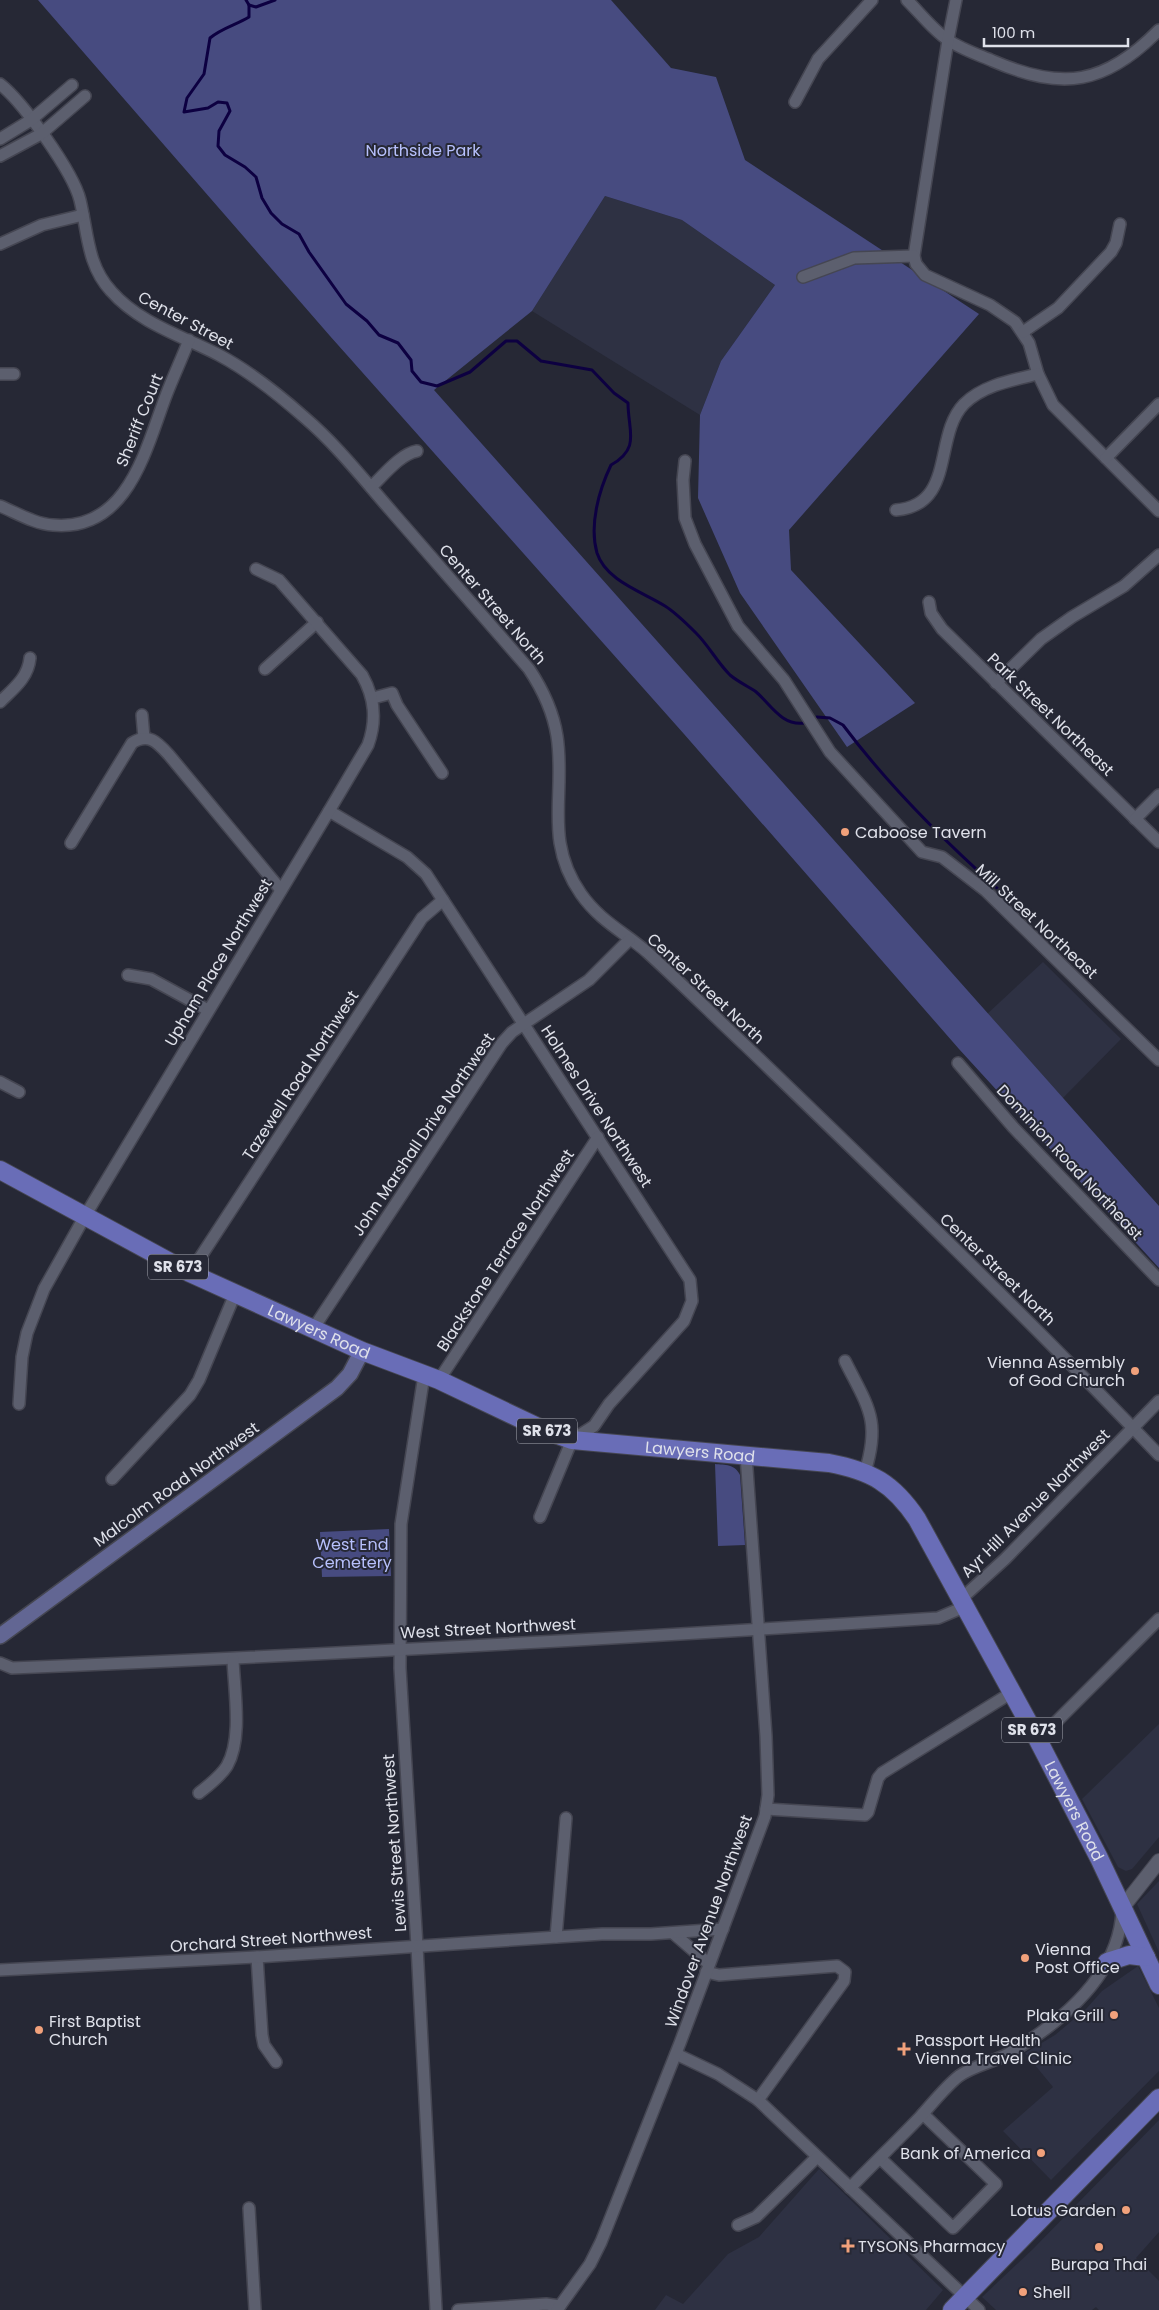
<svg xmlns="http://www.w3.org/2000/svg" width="1159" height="2310" viewBox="0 0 1159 2310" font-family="Poppins,sans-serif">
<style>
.built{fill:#2e3143}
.green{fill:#474b80}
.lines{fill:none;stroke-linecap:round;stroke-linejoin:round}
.stream{stroke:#0d0041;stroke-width:3}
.minor-casing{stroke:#454652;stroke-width:14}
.tertiary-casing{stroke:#454652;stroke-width:16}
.secondary-casing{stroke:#454652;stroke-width:18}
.primary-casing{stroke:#454652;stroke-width:20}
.minor{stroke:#5c5f6e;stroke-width:11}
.tertiary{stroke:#5c5f6e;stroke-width:14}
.secondary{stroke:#626693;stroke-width:15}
.primary{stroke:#696db7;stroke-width:18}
.poi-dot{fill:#f1a17b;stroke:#262835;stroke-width:2}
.labels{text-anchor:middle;stroke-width:4;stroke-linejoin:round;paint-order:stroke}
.shield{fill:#262835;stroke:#a8aab4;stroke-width:1}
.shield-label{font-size:15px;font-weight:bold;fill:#dfe1ea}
.park-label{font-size:16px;fill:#b7c0fc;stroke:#262835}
.street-label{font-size:16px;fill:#dfe1ea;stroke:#262835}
.poi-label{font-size:16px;fill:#dfe1ea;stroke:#262835;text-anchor:start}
</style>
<rect width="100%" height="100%" fill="#262835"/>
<g class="built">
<path d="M605 196 682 220 775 285 721 361 700 415 532 311Z"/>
<path d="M1043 962 1121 1039 1061 1100 986 1015Z"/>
<path d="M1159 1724V1837L1132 1869 1126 1871 1118 1867 1082 1799Z"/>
<path d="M1159 1881V1952L1137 1904Z"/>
<path d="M1138 1966 1159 2008V2071L1051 2180 1003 2131 1053 2087 1025 2053 1055 2035 1086 2009 1102 1991Z"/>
<path d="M1159 2120V2232L1136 2258 1159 2281V2310H1099L1096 2307 1092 2310H996L982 2297 1033 2249Z"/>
<path d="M819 2169 943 2290 926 2310H655L666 2295 683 2304 728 2254 759 2237Z"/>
</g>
<g class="green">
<path d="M38 0H611L671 68 716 77 745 160 979 314 789 530 791 570 915 703 847 747 740 593 698 498 700 415 721 361 775 285 682 220 605 196 532 311 434 390 1159 1206V1268L959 1049 684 734 330 336Z"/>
<path d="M715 1464C725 1465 735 1464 740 1475L745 1545 718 1546Z"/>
<path d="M389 1529 391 1576 322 1577 320 1532Z"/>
</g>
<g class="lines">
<g class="stream">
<path d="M246 0 249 5V17C236 25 222 28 210 38L204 74 187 98 184 112 208 108 218 102 227 103 230 111 219 131 218 146 225 155 245 167 256 177 262 198 271 213 282 224 299 234 309 252 346 304 367 321 379 335 398 343 411 360 412 371 421 382 437 386 470 372 506 341H517L541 361 592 370 614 393 628 403C628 431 641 448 611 465 599 490 589 525 597 553 606 581 643 592 665 606 673 611 689 626 696 633 709 646 717 662 730 675 737 681 747 686 755 691 770 703 781 726 804 723"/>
<path d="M249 5 256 7 275 0"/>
<path d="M817 717 830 718 843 725C888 785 941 838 997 888"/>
</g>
<g class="minor-casing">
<g id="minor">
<path d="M907 0C920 13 933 30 948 40 961 49 979 55 993 61 1063 91 1105 85 1159 30"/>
<path d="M0 84C23 102 73 172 80 200 88 233 87 265 111 291 139 323 182 336 219 355 249 371 278 394 304 417 337 445 364 480 393 513 438 565 484 617 529 669 543 690 553 711 557 736 566 794 543 840 581 894 600 921 624 932 647 952 681 983 713 1015 746 1046 885 1180 1025 1315 1159 1455"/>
<path d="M795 102 818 59 872 0"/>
<path d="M0 139 31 120 72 85"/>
<path d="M0 156 41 134 85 96"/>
<path d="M0 244 42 225 83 215"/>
<path d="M914 256 948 40 956 0"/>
<path d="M803 277 854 258 914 256 916 264 925 275 990 305 1015 322 1029 343 1038 374 1053 405 1159 511"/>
<path d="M1023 332 1058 308 1111 252 1116 243 1120 224"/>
<path d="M0 374H14"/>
<path d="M1106 458 1159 404"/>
<path d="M685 461 683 480 685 518 695 544 738 626 784 680 830 752 922 852 942 857 986 891 1159 1060"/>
<path d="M371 487C383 476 400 454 417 451"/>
<path d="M0 506C17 513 35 524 53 525 129 532 146 447 167 393 174 375 182 358 189 340"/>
<path d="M896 510C956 505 933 436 964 404 983 385 1013 380 1038 374"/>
<path d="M929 602 931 613 942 629 1159 842"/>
<path d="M265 669 317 622"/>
<path d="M996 683 1041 639 1072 617 1124 586 1159 555"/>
<path d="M373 698 392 693 397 705 442 773"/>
<path d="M0 702C14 688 28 678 30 658"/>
<path d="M142 715 144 738"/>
<path d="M329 811 407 857 426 874 690 1280 692 1301 684 1321 609 1404 594 1426 572 1440 540 1517"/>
<path d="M1135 819 1159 795"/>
<path d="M71 843 132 743C149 732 158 743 169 755L281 890"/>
<path d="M128 975 151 979 208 1010"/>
<path d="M958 1063 1013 1127 1159 1280"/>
<path d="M0 1082 19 1092"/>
<path d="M190 1273 422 918 443 900"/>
<path d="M313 1329 502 1043 512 1032 589 980 629 940"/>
<path d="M845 1361C868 1407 881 1420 865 1472"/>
<path d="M424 1375 401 1524 400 1668 417 1946 436 2310"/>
<path d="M439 1380 598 1137"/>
<path d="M19 1404 22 1357 27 1333 44 1289 85 1216 329 811 368 745C377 720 375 698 362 675L279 580 256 569"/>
<path d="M112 1479 190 1395 199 1380 235 1294"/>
<path d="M960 1600 1005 1559 1159 1401"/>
<path d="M0 1663 12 1668C321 1655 629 1638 938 1618L964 1607"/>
<path d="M1038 1740 1159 1619"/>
<path d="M199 1793C209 1785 220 1777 227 1766 243 1738 234 1690 233 1659"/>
<path d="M766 1809 865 1815 868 1812 878 1778 882 1773 1011 1693"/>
<path d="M673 1933 709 1964"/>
<path d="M556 1937 566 1818"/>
<path d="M257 1957 262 2035 264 2045 276 2062"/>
<path d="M0 1970 257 1957 602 1934H651L723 1929"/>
<path d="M706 1972 719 1975 837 1966 845 1972 844 1981 758 2100"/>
<path d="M676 2054 718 2074 758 2100 979 2310"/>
<path d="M880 2158 953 2228 996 2184 923 2114"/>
<path d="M850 2188C873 2164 897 2141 920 2117 932 2104 945 2087 959 2076 973 2066 993 2062 1008 2054 1060 2023 1119 1976 1122 1911"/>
<path d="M249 2208 255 2310"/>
<path d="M738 2225 756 2217 817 2157"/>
<path d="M458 2310 546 2304 560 2306"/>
<path d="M557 2310 590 2264 601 2242 680 2043 765 1816 768 1795 766 1736 746 1455"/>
</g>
</g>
<g class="tertiary-casing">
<path id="tertiary" d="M1122 1908 1159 1861"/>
</g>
<g class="secondary-casing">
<path id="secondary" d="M0 1636 337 1388 350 1374 362 1351"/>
</g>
<g class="primary-casing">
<g id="primary">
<path id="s1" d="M0 1170 190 1273 362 1351 439 1380 544 1430 572 1440 829 1463C871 1471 893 1483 917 1519L1038 1740 1099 1858 1159 1985"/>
<path d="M1107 1962 1129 1955 1146 1957"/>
<path d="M952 2310 1159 2098"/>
</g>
</g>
<use href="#minor" class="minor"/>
<use href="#tertiary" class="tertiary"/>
<use href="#secondary" class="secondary"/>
<use href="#primary" class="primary"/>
</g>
<g class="poi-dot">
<circle cx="845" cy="832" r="5"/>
<circle cx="1135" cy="1371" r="5"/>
<circle cx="1025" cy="1958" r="5"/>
<circle cx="1114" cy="2015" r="5"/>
<circle cx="39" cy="2030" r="5"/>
<path d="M901.5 2041.5h5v5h5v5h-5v5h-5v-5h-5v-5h5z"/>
<circle cx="1041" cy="2153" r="5"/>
<circle cx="1126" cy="2210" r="5"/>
<path d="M845.5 2238.5h5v5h5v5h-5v5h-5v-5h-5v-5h5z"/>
<circle cx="1099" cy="2247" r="5"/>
<circle cx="1023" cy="2292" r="5"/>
</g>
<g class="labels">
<g class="shield">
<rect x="148" y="1254.5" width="60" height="25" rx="4"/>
<rect x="517" y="1418.5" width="60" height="25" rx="4"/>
<rect x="1002" y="1717.5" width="60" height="25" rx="4"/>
</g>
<g class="shield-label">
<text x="178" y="1272">SR 673</text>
<text x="547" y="1436">SR 673</text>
<text x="1032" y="1735">SR 673</text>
</g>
<g class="park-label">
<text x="423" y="156">Northside Park</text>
<text x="352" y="1550">West End<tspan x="352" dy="18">Cemetery</tspan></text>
</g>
<g class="street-label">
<text transform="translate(186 320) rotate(28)" y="6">Center Street</text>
<text transform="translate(139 420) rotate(-68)" y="6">Sheriff Court</text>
<text transform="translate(493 604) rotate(49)" y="6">Center Street North</text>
<text transform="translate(1051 714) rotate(44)" y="6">Park Street Northeast</text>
<text transform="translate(1037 921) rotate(43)" y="6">Mill Street Northeast</text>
<text transform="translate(218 962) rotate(-59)" y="6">Upham Place Northwest</text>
<text transform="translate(706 988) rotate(43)" y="6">Center Street North</text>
<text transform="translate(300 1075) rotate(-57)" y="6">Tazewell Road Northwest</text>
<text transform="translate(597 1106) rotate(57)" y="6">Holmes Drive Northwest</text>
<text transform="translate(423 1134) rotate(-56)" y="6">John Marshall Drive Northwest</text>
<text transform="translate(1070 1162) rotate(47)" y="6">Dominion Road Northeast</text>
<text transform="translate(505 1250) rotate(-57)" y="6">Blackstone Terrace Northwest</text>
<text transform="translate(998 1269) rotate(44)" y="6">Center Street North</text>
<text dy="6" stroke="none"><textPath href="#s1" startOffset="358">Lawyers Road</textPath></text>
<text dy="6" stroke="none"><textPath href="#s1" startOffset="762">Lawyers Road</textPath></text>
<text transform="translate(176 1484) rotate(-36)" y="6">Malcolm Road Northwest</text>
<text transform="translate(1035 1503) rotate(-45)" y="6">Ayr Hill Avenue Northwest</text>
<text transform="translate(488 1628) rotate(-3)" y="6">West Street Northwest</text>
<text dy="6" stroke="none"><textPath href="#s1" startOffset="1331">Lawyers Road</textPath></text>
<text transform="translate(394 1843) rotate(-94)" y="6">Lewis Street Northwest</text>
<text transform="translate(708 1921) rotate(-70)" y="6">Windover Avenue Northwest</text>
<text transform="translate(271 1939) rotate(-4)" y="6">Orchard Street Northwest</text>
</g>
<g class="poi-label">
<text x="855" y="838">Caboose Tavern</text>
<text x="1125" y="1368" text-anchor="end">Vienna Assembly<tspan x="1125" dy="18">of God Church</tspan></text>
<text x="1035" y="1955">Vienna<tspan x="1035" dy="18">Post Office</tspan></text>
<text x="1104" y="2021" text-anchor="end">Plaka Grill</text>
<text x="49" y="2027">First Baptist<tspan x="49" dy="18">Church</tspan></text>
<text x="915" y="2046">Passport Health<tspan x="915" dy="18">Vienna Travel Clinic</tspan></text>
<text x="1031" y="2159" text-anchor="end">Bank of America</text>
<text x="1116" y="2216" text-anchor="end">Lotus Garden</text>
<text x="858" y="2252">TYSONS Pharmacy</text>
<text x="1099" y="2270" text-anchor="middle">Burapa Thai</text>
<text x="1033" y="2298">Shell</text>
</g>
</g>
<path d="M984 38v8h144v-8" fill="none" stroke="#dfe1ea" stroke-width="2.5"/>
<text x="992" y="38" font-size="15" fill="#dfe1ea" stroke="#262835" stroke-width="4" paint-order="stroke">100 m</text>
</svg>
